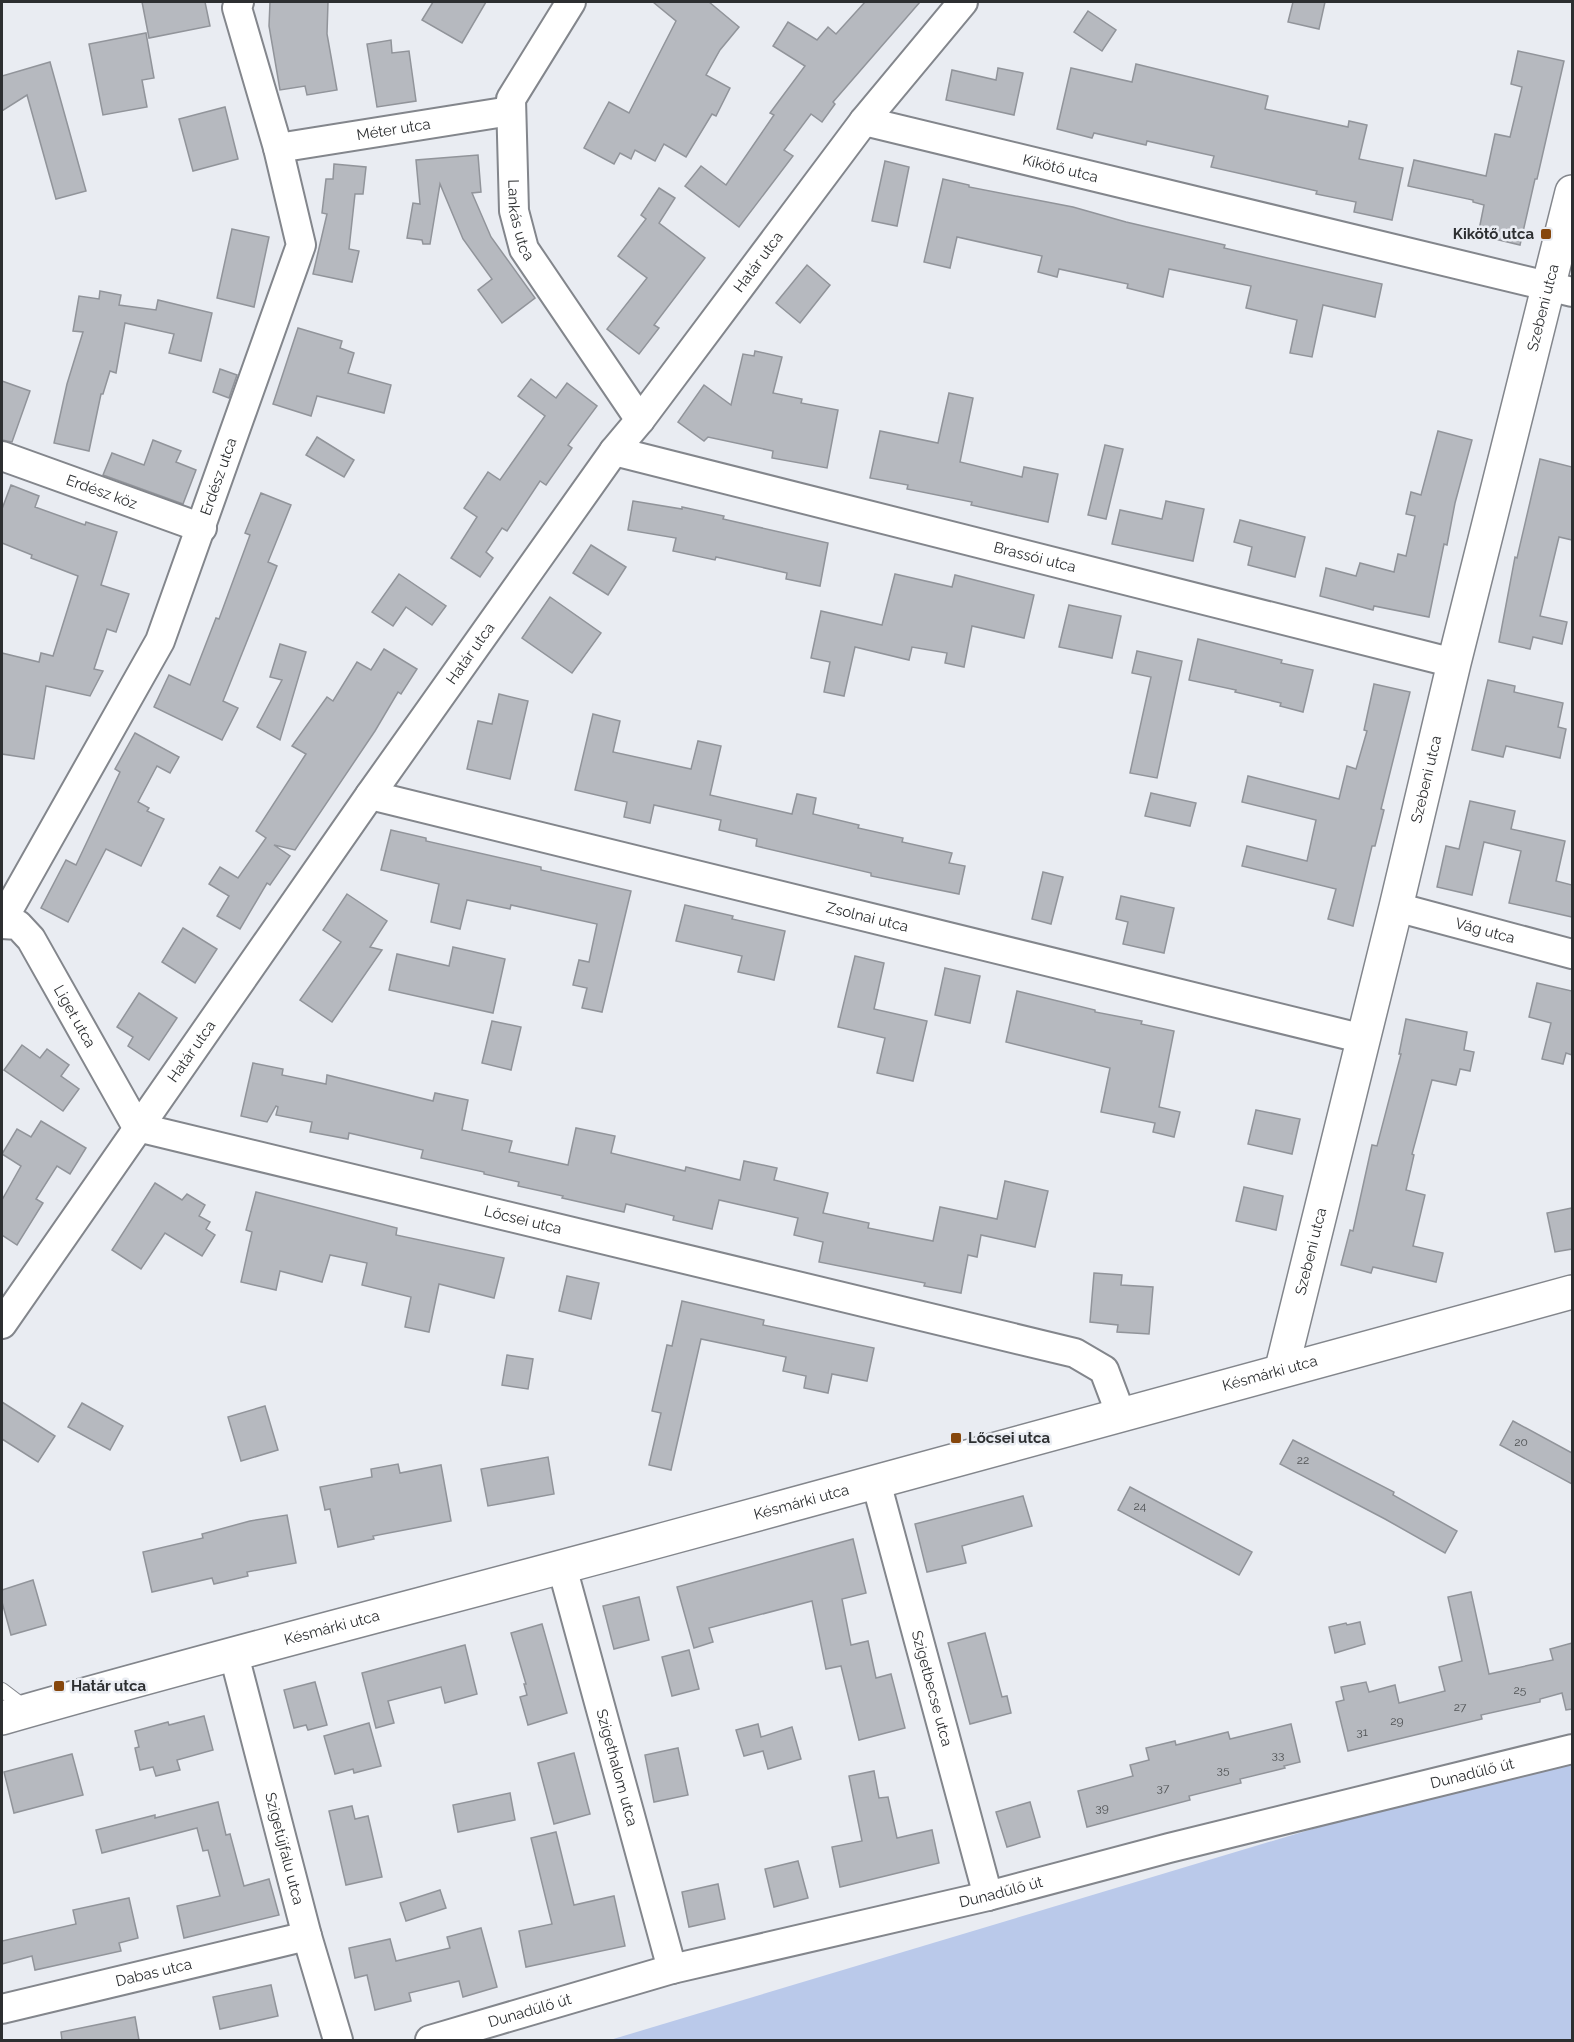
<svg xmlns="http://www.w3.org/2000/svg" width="1574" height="2042" viewBox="0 0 1574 2042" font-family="Raleway,sans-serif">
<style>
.green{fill:#bac9ea}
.building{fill:#b6b9bf;stroke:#91949a;stroke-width:1.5}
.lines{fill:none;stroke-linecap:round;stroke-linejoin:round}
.service-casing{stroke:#83868c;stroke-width:16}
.minor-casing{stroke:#83868c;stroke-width:32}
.tertiary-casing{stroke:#83868c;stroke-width:36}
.service{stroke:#fff;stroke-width:14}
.minor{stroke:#fff;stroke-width:28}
.tertiary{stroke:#fff;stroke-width:33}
.poi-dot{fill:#86470c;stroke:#e9ecf2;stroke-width:2}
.labels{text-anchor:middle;stroke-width:5;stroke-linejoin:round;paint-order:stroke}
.number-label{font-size:12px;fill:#4f5254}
.street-label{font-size:15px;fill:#2d2f31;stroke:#e9ecf2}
.poi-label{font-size:15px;font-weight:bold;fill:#2d2f31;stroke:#e9ecf2;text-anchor:start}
</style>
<rect width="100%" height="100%" fill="#e9ecf2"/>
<path class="green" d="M1572 1751V2040H610Z"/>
<g class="building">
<path d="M142 2H205L210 26 149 38Z"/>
<path d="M270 2H328L327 34 337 90 307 95 305 86 280 90 269 26Z"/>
<path d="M433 2H486L462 43 422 20Z"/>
<path d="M653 2H709L739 27 720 50 706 75 730 88 716 116 712 114 686 157 664 144 655 161 635 150 631 159 620 153 614 164 584 148 609 102 629 113 676 21Z"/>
<path d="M865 2H920L833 102 835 104 822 122 811 114 784 150 793 156 739 227 685 186 701 166 726 185 774 115 770 113 805 66 773 46 788 22 817 40 828 27 836 34Z"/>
<path d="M1293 2H1325L1319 29 1288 22Z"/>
<path d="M1088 11 1116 30 1102 51 1074 32Z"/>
<path d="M146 33 154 78 142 80 147 107 103 115 89 44Z"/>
<path d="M391 40 392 53 409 51 416 101 377 107 367 44Z"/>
<path d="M1518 51 1564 61 1537 179H1535L1520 245 1478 235 1484 205 1473 202V200L1408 186 1414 160 1486 176 1495 134 1510 137 1522 87 1511 84Z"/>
<path d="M50 62 86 191 56 199 27 95 2 111V76Z"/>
<path d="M1136 64 1268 96 1265 109 1348 127 1349 121 1367 125 1359 159 1403 168 1392 220 1354 212 1356 202 1316 194 1317 191 1211 167 1214 156 1147 141 1146 145 1094 133 1092 138 1057 129 1071 68 1132 82Z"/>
<path d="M998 68 1023 73 1014 115 946 100 952 70 996 80Z"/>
<path d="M225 107 238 159 193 171 179 119Z"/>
<path d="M478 155 481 192 472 193 491 237 535 298 502 323 478 290 492 279 463 239 440 184 430 244H423L422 240 407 238 413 203 420 204 416 160Z"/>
<path d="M885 161 909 167 897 226 872 221Z"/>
<path d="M334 164 366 167 363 194H355L349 249 359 251 352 282 313 274 327 214 322 213 326 179H333Z"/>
<path d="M943 179 969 185V187L1073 207 1126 222 1225 245 1224 248 1382 284 1375 317 1323 305 1312 357 1290 353 1297 320 1246 308 1251 286 1169 269 1163 297 1127 288 1128 284 1059 269 1057 277 1038 272 1042 256 957 237 950 268 924 262Z"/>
<path d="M659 188 675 198 659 223 705 258 654 325 659 328 639 354 607 329 647 278 618 256 646 219 641 215Z"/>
<path d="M232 229 269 237 254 307 217 298Z"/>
<path d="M807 265 830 285 800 323 776 303Z"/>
<path d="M100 291 121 295 119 305 156 310 158 300 212 313 201 361 169 353 174 334 125 323 116 373 110 371 103 394H101L89 451 54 443 67 384 83 332 73 331 79 296 99 299Z"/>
<path d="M298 328 342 341 340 348 354 353 348 373 391 385 384 413 317 396 311 416 273 404Z"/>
<path d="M755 351 782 357 773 393 802 399 801 403 838 410 827 468 772 458 773 451 708 437 704 441 678 422 704 385 731 405 743 354 754 356Z"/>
<path d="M220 369 237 375 229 398 213 392Z"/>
<path d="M531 379 556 398 567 383 597 406 568 445 572 448 546 485 540 481 507 531 502 528 486 552 493 558 480 577 451 558 477 517 464 508 488 472 500 480 545 416 518 396Z"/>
<path d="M2 381 30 391 12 442 2 440Z"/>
<path d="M949 393 973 398 960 462 1022 477 1024 467 1058 474 1048 522 971 505 972 502 907 489 908 485 870 478 880 431 938 443Z"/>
<path d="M1438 431 1472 440 1455 503 1447 545 1444 544 1429 617 1374 606 1373 610 1320 596 1326 568 1356 576 1360 563 1394 572 1398 554 1406 556 1415 516 1406 514 1411 492 1421 495Z"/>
<path d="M317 437 354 460 344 477 306 455Z"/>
<path d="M153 440 181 451 176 462 196 470 183 504 103 475 112 453 144 465Z"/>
<path d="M1105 445 1123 449 1106 519 1088 515Z"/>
<path d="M1540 459 1572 467V540L1559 537 1540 616 1567 622 1562 644 1533 637 1530 649 1499 642 1515 557 1517 558Z"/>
<path d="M11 485 39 496 35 507 85 525 86 522 117 532 101 585 129 594 116 632 107 629 94 669 103 671 90 696 46 686 34 759 2 754V653L39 662 41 653 53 656 78 576 31 558 32 555 2 543V509Z"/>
<path d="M261 493 291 505 268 562 277 566 223 701 238 708 222 740 154 707 169 675 190 685 216 618 219 619 250 535 245 533Z"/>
<path d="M633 501 682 509V507L724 516 723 519 828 543 820 586 786 579 787 573 716 557 715 560 673 551 676 538 628 530Z"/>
<path d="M1166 501 1204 509 1193 561 1112 544 1120 510 1162 519Z"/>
<path d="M1240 520 1305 537 1295 577 1248 565 1252 547 1234 542Z"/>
<path d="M591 545 626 567 608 595 573 573Z"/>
<path d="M399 574 446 606 432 625 406 607 393 626 372 612Z"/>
<path d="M895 574 952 587 955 575 1034 595 1024 638 972 626 964 667 945 663 947 653 912 647 909 660 855 647 844 696 824 692 830 662 811 658 821 611 882 625Z"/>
<path d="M550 597 601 633 572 673 522 638Z"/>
<path d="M1069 605 1121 616 1112 658 1059 647Z"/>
<path d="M1198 639 1282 660 1281 663 1313 670 1303 712 1280 706 1281 703 1235 692 1236 690 1189 680Z"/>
<path d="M280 644 306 652 280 740 257 727 282 680 270 677Z"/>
<path d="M384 649 417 669 401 694 398 692 375 731 295 850 274 845 290 856 270 885 267 883 240 929 217 916 229 896 209 884 220 867 238 878 266 838 256 831 306 754 292 746 327 697 333 701 357 662 371 670Z"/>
<path d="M1137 651 1182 661 1157 778 1130 773 1151 677 1132 673Z"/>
<path d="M1488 680 1515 686 1514 692 1563 703 1558 727 1566 729 1560 758 1506 746 1503 757 1472 750Z"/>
<path d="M1374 684 1410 692 1381 809 1384 810 1375 846H1372L1353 926 1328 919 1336 889 1242 866 1247 846 1307 861 1316 820 1242 802 1248 776 1339 799 1347 766 1356 769 1367 731 1364 730Z"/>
<path d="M499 694 528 701 510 779 467 769 478 721 492 724Z"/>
<path d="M593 714 620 721 613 752 691 769 698 741 721 746 710 795 792 814 797 794 816 798 813 814 859 825 858 828 903 838 902 842 952 853 949 863 965 866 959 894 871 876V873L756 846 757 839 719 830 721 820 654 805 650 823 624 817 627 802 575 790Z"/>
<path d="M135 733 179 757 170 773 157 766 138 802 149 808 147 811 164 819 141 866 106 849 68 922 41 908 66 860 76 865 120 772 115 769Z"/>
<path d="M1151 793 1196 803 1190 826 1145 816Z"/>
<path d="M1470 801 1515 811 1511 829 1565 841 1556 881 1572 885V917L1509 903 1521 851 1484 842 1472 895 1437 887 1446 846 1459 849Z"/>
<path d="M391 830 426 838V841L541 867V870L631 891 602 1012 582 1008 587 988 573 985 579 960 589 962 597 924 511 905 510 909 467 900 460 929 431 922 439 884 381 870Z"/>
<path d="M1043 872 1063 877 1051 924 1032 919Z"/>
<path d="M347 894 387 921 370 947 382 950 332 1022 300 1000 341 942 323 930Z"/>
<path d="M1121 896 1174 908 1164 953 1123 944 1128 922 1116 919Z"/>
<path d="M685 905 733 916 732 919 785 931 774 980 738 972 742 956 676 941Z"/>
<path d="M183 928 217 949 195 983 162 962Z"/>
<path d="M453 947 505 959 493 1013 389 990 397 954 449 966Z"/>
<path d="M855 956 884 963 874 1009 927 1021 913 1081 877 1073 885 1038 838 1027Z"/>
<path d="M945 968 980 976 970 1023 935 1015Z"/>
<path d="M1537 983 1572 991V1055L1566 1053 1563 1064 1542 1059 1551 1023 1529 1017Z"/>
<path d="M1017 991 1095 1010V1012L1142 1021 1141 1024 1174 1031 1159 1107 1180 1112 1174 1137 1153 1132 1155 1123 1101 1112 1110 1068 1006 1042Z"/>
<path d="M139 993 177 1018 149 1060 128 1046 133 1037 117 1027Z"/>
<path d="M1406 1019 1467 1032 1464 1050 1474 1052 1470 1071 1460 1069 1456 1085 1432 1080 1412 1154 1414 1155 1406 1190 1425 1195 1413 1246 1443 1253 1436 1282 1373 1267 1371 1273 1341 1265 1350 1230 1353 1231 1372 1145 1377 1146 1401 1054H1399Z"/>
<path d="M492 1021 521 1027 511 1070 482 1063Z"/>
<path d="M22 1045 40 1058 47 1049 69 1065 61 1076 79 1089 63 1111 4 1070Z"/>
<path d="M253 1063 283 1069 282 1075 326 1084 327 1075 433 1101 435 1093 468 1100 462 1130 512 1141 509 1152 568 1165 576 1128 615 1136 611 1153 685 1171 686 1167 740 1180 744 1161 777 1168 774 1180 828 1193 823 1213 869 1223 868 1228 933 1241 940 1207 997 1219 1005 1181 1048 1191 1035 1247 981 1235 977 1257 968 1255 961 1293 924 1286 925 1283 819 1262 823 1242 794 1235 798 1218 719 1200 712 1229 673 1220 674 1216 626 1204 624 1212 562 1198 563 1196 518 1186 519 1182 484 1174V1172L421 1158 423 1150 349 1133 348 1139 310 1132 312 1122 276 1115 278 1107 276 1106 267 1122 241 1116Z"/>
<path d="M1256 1110 1300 1119 1292 1154 1248 1144Z"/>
<path d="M41 1121 86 1148 70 1174 57 1166 36 1199 43 1203 17 1245 2 1235V1200L21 1166 2 1154 17 1129 31 1137Z"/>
<path d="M155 1183 182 1200 187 1194 205 1205 199 1216 210 1222 206 1229 215 1235 202 1256 165 1233 141 1269 112 1250Z"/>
<path d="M1244 1187 1283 1196 1276 1230 1236 1221Z"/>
<path d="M256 1192 397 1228 396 1235 504 1258 494 1298 439 1284 429 1332 405 1327 411 1297 362 1285 367 1263 330 1255 322 1282 280 1271 276 1290 241 1282 252 1232 246 1230Z"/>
<path d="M1572 1208V1249L1555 1252 1547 1213Z"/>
<path d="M1094 1273 1122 1275 1121 1285 1153 1287 1149 1334 1117 1332 1118 1325 1090 1322Z"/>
<path d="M567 1276 599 1283 591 1319 559 1311Z"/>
<path d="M682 1301 764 1320 763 1325 874 1348 867 1381 832 1374 828 1393 804 1388 806 1376 783 1371 786 1357 701 1339 671 1470 649 1465 661 1413 652 1411 667 1345 672 1346Z"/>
<path d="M507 1355 533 1359 528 1389 502 1385Z"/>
<path d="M2 1402 55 1436 38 1462 2 1439Z"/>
<path d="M82 1403 123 1426 110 1450 68 1427Z"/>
<path d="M265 1406 278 1450 241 1461 228 1417Z"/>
<path d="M1513 1421 1572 1453V1484L1500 1445Z"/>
<path d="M1293 1440 1394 1492 1393 1495 1457 1531 1445 1553 1385 1519 1280 1464Z"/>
<path d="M548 1457 554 1494 488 1506 481 1469Z"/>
<path d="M398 1464 400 1473 441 1465 451 1521 373 1536 374 1539 338 1547 330 1509 325 1510 320 1487 372 1477 371 1469Z"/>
<path d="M1130 1487 1252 1552 1239 1575 1118 1510Z"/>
<path d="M1023 1496 1032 1526 962 1546 966 1563 927 1572 915 1524Z"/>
<path d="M287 1515 296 1563 247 1572 248 1576 214 1584 212 1578 152 1592 143 1552 203 1538 202 1534 250 1521Z"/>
<path d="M853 1539 866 1593 842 1599 851 1645 868 1641 876 1678 891 1674 905 1728 859 1740 841 1666 826 1669 812 1601 709 1628 713 1642 694 1648 677 1587Z"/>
<path d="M33 1580 46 1625 11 1635 2 1602V1590Z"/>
<path d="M1471 1592 1489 1674 1553 1660 1550 1649 1572 1643V1709L1566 1710 1562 1693 1540 1699V1702L1481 1715 1482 1719 1348 1751 1336 1702 1344 1700 1341 1687 1366 1682 1369 1692 1395 1685 1399 1703 1445 1691 1439 1667 1462 1661 1448 1597Z"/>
<path d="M639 1597 649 1640 614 1649 603 1606Z"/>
<path d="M1360 1622 1365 1644 1335 1653 1329 1627 1346 1623 1347 1625Z"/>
<path d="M542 1624 567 1713 528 1725 520 1697 527 1695 524 1684H526L511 1633Z"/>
<path d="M985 1633 1002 1697 1007 1696 1011 1713 970 1724 948 1643Z"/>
<path d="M465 1645 477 1694 445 1703 441 1687 388 1701 394 1723 376 1728 362 1673Z"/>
<path d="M689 1650 699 1689 672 1696 662 1657Z"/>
<path d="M315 1682 327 1725 308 1730 306 1725 294 1728 284 1690Z"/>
<path d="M204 1716 213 1750 177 1760 180 1770 156 1776 153 1767 140 1770 135 1748 139 1747 135 1731 168 1722 169 1725Z"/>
<path d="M369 1723 381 1766 354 1773 353 1769 335 1774 324 1736Z"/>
<path d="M758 1724 761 1737 792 1727 801 1759 768 1769 763 1751 744 1756 736 1730Z"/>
<path d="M1291 1724 1300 1762 1284 1766 1285 1768 1240 1779 1241 1783 1189 1796 1190 1800 1087 1827 1078 1791 1133 1776 1130 1765 1149 1760 1146 1748 1175 1741 1176 1745 1228 1732 1230 1739Z"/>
<path d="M678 1748 688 1795 654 1802 645 1755Z"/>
<path d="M574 1753 590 1814 554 1824 538 1763Z"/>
<path d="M72 1754 83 1795 14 1813 4 1772Z"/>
<path d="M874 1771 879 1798 888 1797 897 1838 932 1830 939 1863 840 1887 832 1847 862 1841 849 1776Z"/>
<path d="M510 1793 515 1820 458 1832 453 1805Z"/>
<path d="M218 1802 226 1835 230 1834 244 1886 269 1879 279 1915 184 1938 177 1906 220 1896 208 1850 203 1851 197 1828 102 1853 96 1830 155 1815V1818Z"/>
<path d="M1030 1802 1040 1837 1007 1847 996 1812Z"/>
<path d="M352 1806 355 1819 368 1816 382 1877 346 1885 329 1811Z"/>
<path d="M556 1832 574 1905 614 1896 625 1946 526 1967 519 1931 552 1924 531 1838Z"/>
<path d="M798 1861 808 1898 774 1907 765 1869Z"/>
<path d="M718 1884 725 1919 689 1927 682 1892Z"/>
<path d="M440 1890 446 1908 406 1921 400 1903Z"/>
<path d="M129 1898 138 1938 119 1943 121 1951 35 1970 32 1956 2 1964V1941L76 1924 73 1910Z"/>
<path d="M481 1928 497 1987 463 1997 459 1981 409 1993 411 2001 375 2010 367 1975 355 1978 349 1948 390 1939 396 1961 450 1948 447 1937Z"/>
<path d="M271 1985 278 2016 220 2029 213 1997Z"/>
<path d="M135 2017 139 2040H62L61 2032Z"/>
</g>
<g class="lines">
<g class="service-casing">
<path id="service" d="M2 1690 27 1709"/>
</g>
<g class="minor-casing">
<g id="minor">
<path id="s1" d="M571 2 511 99 514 211 524 249 640 420"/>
<path id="s2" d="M864 121 1572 292"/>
<path id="s3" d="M278 148 510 111"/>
<path id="s4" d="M614 451 1454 663"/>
<path id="s5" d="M2 456 202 528"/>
<path id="s6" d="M370 795 1364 1039"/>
<path id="s7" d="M1396 907 1572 954"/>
<path id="s8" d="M2 921 160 641 301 245 278 148 237 8 239 2"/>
<path id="s9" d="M2 924 18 925 31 939 137 1127 1075 1353 1104 1370 1121 1415"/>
<path id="s10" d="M2 1324 370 795 614 451 640 420 864 121 963 2"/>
<path id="s11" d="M876 1482 988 1896"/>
<path id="s12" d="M562 1567 672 1969"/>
<path id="s13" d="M234 1655 307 1936 338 2040"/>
<path id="s14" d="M2 2009 307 1936"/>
<path id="s15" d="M430 2040 672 1969 988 1896 1169 1848 1572 1749"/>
</g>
</g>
<g class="tertiary-casing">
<g id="tertiary">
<path id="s16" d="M1282 1368 1396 907 1454 663 1572 192"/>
<path id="s17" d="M2 1718C224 1654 449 1598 673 1537 973 1456 1272 1371 1572 1292"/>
</g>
</g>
<use href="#service" class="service"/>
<use href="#minor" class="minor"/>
<use href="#tertiary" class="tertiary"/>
</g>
<g class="poi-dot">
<rect x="1540" y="228" width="12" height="12" rx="3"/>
<rect x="950" y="1432" width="12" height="12" rx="3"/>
<rect x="53" y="1680" width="12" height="12" rx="3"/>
</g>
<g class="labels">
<g class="number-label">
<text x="1521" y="1446">20</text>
<text x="1303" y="1464">22</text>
<text x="1140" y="1510">24</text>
<text x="1520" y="1694">25</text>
<text x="1460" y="1711">27</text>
<text x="1397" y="1725">29</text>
<text x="1362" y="1736">31</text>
<text x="1278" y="1759">33</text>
<text x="1223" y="1774">35</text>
<text x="1163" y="1792">37</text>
<text x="1102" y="1812">39</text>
</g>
<g class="street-label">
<text dy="5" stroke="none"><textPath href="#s3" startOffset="117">Méter utca</textPath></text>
<text dy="5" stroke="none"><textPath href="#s2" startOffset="202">Kikötő utca</textPath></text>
<text dy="5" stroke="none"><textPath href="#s1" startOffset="236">Lankás utca</textPath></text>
<text dy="5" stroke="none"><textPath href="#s10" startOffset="1304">Határ utca</textPath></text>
<text dy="5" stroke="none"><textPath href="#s16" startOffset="1092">Szebeni utca</textPath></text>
<text dy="5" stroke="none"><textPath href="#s8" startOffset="496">Erdész utca</textPath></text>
<text dy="5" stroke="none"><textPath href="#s5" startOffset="106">Erdész köz</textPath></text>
<text dy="5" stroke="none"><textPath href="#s4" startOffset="434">Brassói utca</textPath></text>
<text dy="5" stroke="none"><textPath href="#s10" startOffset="818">Határ utca</textPath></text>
<text dy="5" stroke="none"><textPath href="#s16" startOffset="606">Szebeni utca</textPath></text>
<text dy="5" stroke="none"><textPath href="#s6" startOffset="512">Zsolnai utca</textPath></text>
<text dy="5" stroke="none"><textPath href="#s7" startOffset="92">Vág utca</textPath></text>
<text dy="5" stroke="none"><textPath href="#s9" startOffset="124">Liget utca</textPath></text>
<text dy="5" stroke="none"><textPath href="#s10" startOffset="332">Határ utca</textPath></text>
<text dy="5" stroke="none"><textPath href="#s9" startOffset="648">Lőcsei utca</textPath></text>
<text dy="5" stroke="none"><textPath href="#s16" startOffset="120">Szebeni utca</textPath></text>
<text dy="5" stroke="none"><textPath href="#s17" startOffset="1314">Késmárki utca</textPath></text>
<text dy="5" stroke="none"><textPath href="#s17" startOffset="828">Késmárki utca</textPath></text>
<text dy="5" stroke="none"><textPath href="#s17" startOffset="342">Késmárki utca</textPath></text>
<text dy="5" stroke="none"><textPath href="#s11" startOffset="214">Szigetbecse utca</textPath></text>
<text dy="5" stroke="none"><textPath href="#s12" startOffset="208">Szigethalom utca</textPath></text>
<text dy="5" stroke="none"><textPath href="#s15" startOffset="1076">Dunadűlő út</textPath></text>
<text dy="5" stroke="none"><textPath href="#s13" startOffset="200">Szigetújfalu utca</textPath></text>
<text dy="5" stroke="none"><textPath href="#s15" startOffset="590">Dunadűlő út</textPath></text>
<text dy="5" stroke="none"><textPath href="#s14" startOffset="156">Dabas utca</textPath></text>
<text dy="5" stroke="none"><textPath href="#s15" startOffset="104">Dunadűlő út</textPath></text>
</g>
<g class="poi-label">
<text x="1534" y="239" text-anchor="end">Kikötő utca</text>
<text x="968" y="1443">Lőcsei utca</text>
<text x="71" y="1691">Határ utca</text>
</g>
</g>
<rect width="1574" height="2042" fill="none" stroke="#2d2f31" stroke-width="6"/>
</svg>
